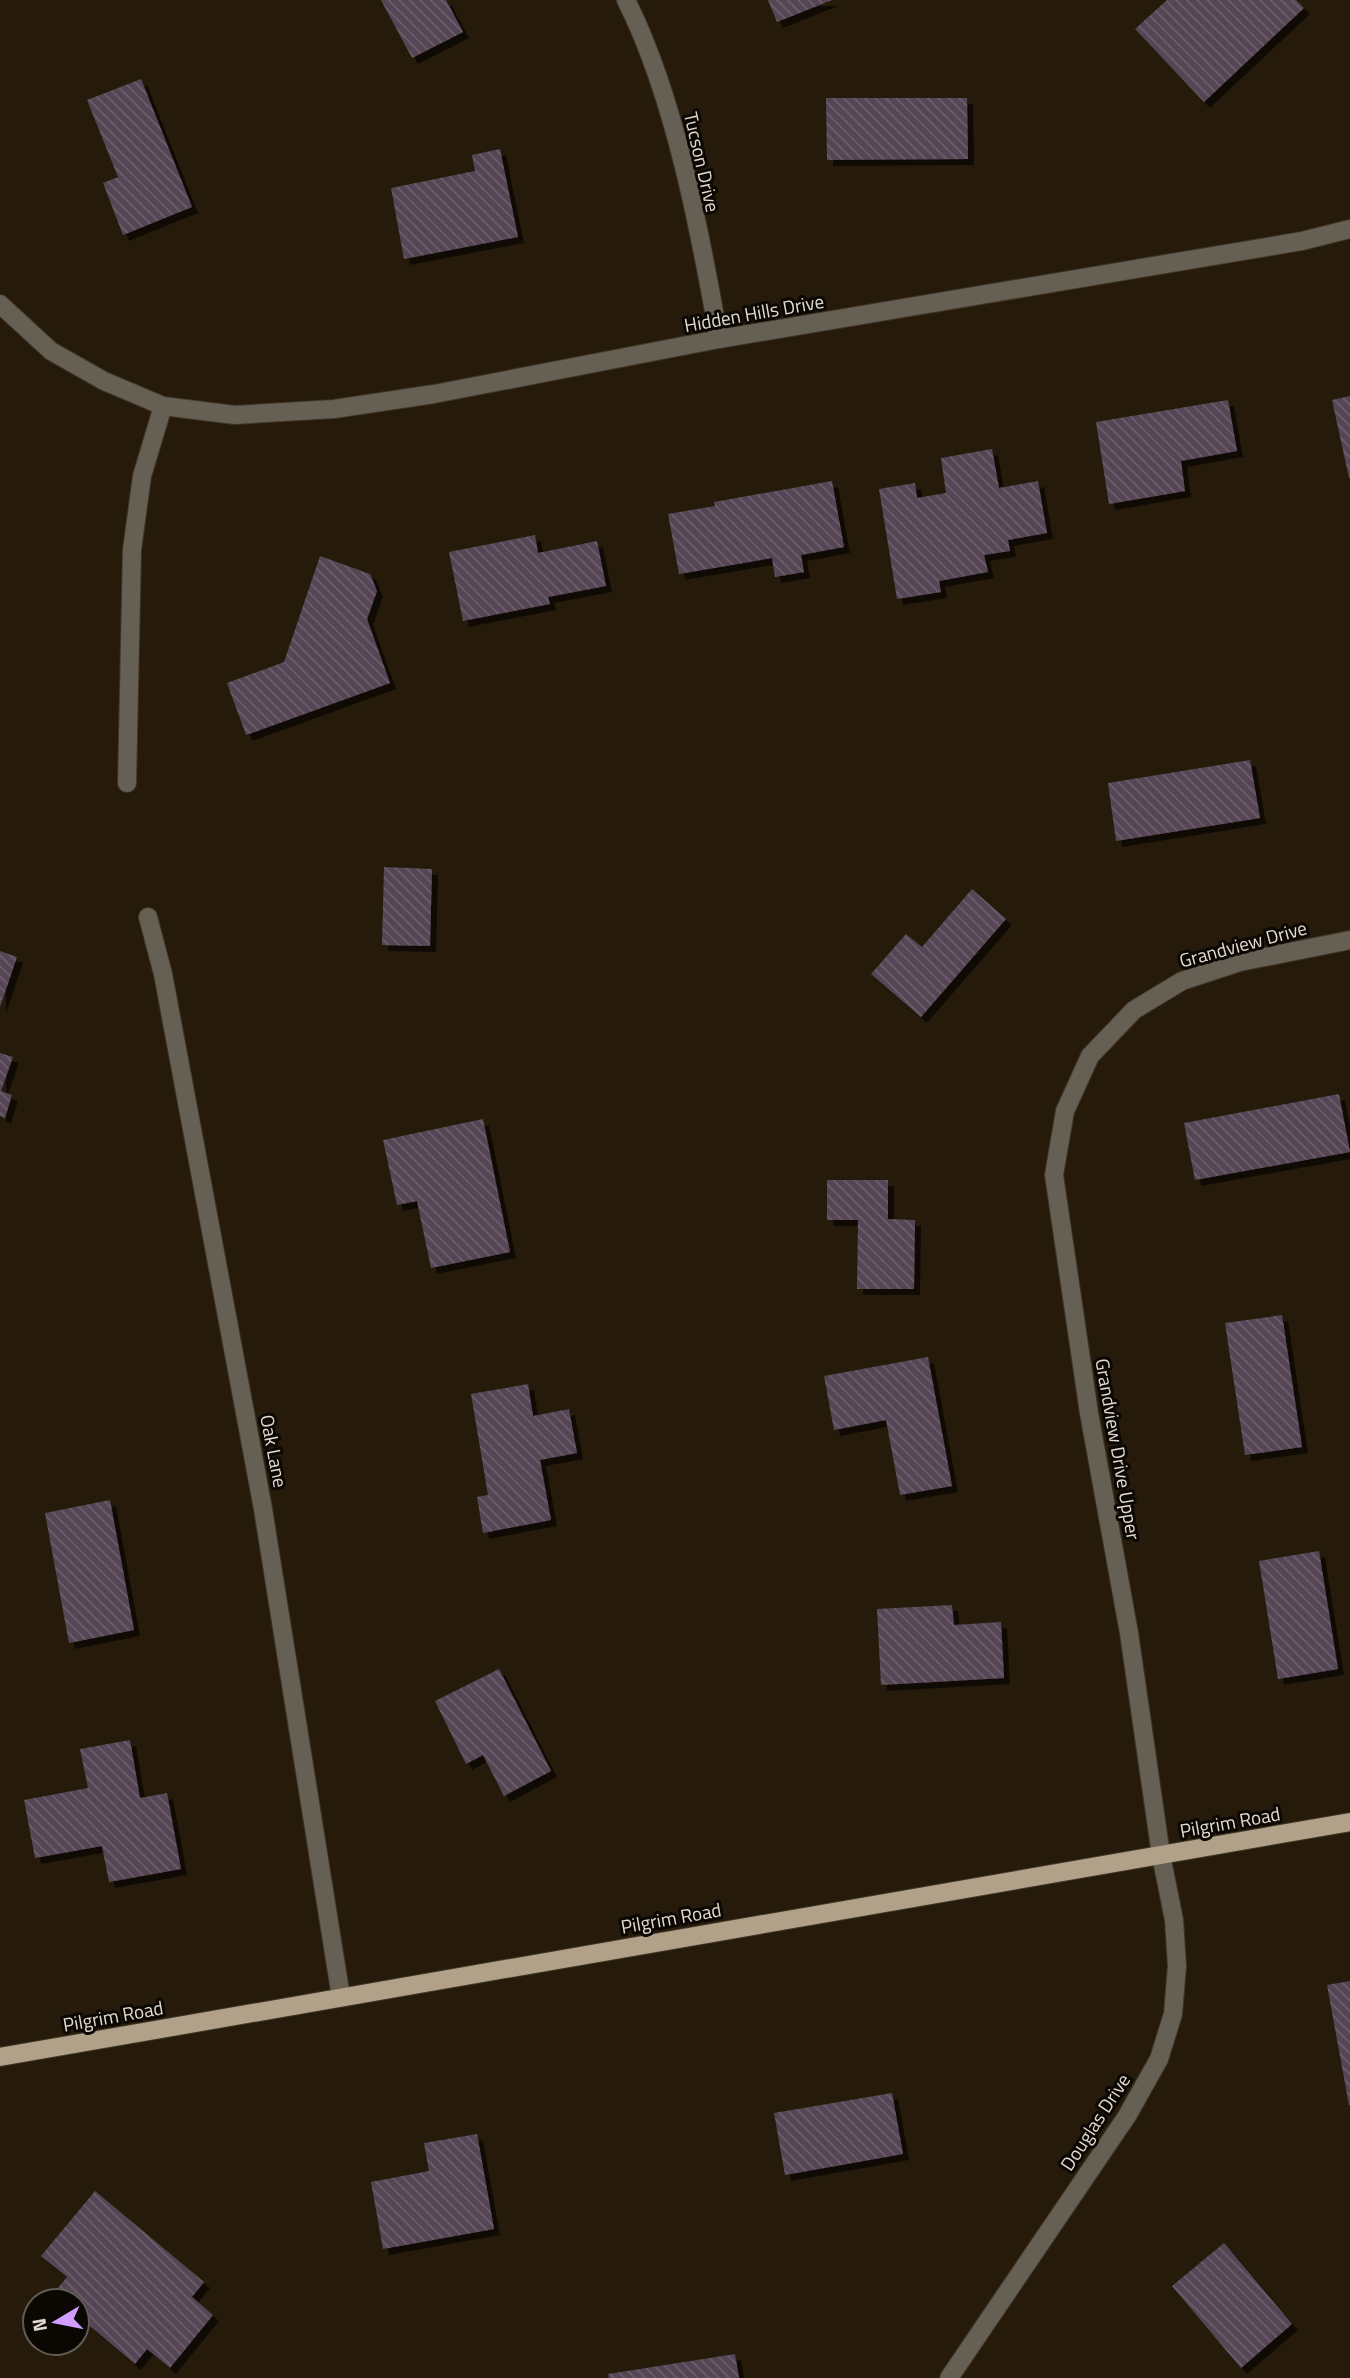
<svg xmlns="http://www.w3.org/2000/svg" width="1350" height="2378" viewBox="0 0 1350 2378" font-family="'Titillium Web',sans-serif">
<style>
.building{fill:url(#building-back-hatch);filter:url(#shadow)}
.lines{fill:none;stroke-linecap:round;stroke-linejoin:round}
.minor-casing{stroke:#403627;stroke-width:20}
.major-casing{stroke:#403627;stroke-width:20}
.minor{stroke:#665f53;stroke-width:18}
.major{stroke:#b1a188;stroke-width:18}
.labels{text-anchor:middle;stroke-width:6;stroke-linejoin:round;paint-order:stroke}
.street-label{font-size:19px;fill:#e2dad0;stroke:#0b0703}
</style>
<defs>
<pattern id="building-back-hatch" width="6" height="6" patternUnits="userSpaceOnUse" patternTransform="scale(1.75)"><rect width="6" height="6" fill="#554555"/><path d="M-1 5l2 2M0 0l6 6M5-1l2 2" fill="none" stroke="#6d5f6c"/></pattern>
<filter id="shadow"><feDropShadow dx="6" dy="6" stdDeviation="0" flood-color="#0009"/></filter>
</defs>
<rect width="100%" height="100%" fill="#261b0b"/>
<g class="building">
<path d="M381 0H446L463 32 412 58Z"/>
<path d="M768 0H832L777 22Z"/>
<path d="M1167 0H1296L1304 8 1204 102 1135 29Z"/>
<path d="M141 79 192 207 123 235 103 183 118 177 87 100Z"/>
<path d="M826 98H967L968 159 827 160Z"/>
<path d="M500 149 518 237 404 259 391 188 475 171 472 155Z"/>
<path d="M1350 396V478H1349L1332 400Z"/>
<path d="M1228 400 1237 451 1181 461 1185 491 1109 504 1096 422Z"/>
<path d="M992 449 999 488 1038 481 1047 533 1008 540 1010 551 984 555 988 572 939 581 941 592 897 599 879 489 915 483 917 498 946 493 941 458Z"/>
<path d="M832 481 844 547 801 555 804 572 775 577 772 558 679 574 668 514 715 506 714 502Z"/>
<path d="M535 535 538 553 597 541 606 586 548 597 550 604 463 621 449 552Z"/>
<path d="M320 556 370 574 377 591 367 619 390 683 246 735 227 683 284 662Z"/>
<path d="M1250 760 1260 818 1116 841 1108 783Z"/>
<path d="M384 867 432 869 430 946 382 945Z"/>
<path d="M972 889 1006 919 921 1017 871 974 906 934 922 947Z"/>
<path d="M0 951 17 957 0 1007Z"/>
<path d="M0 1053 13 1057 1 1091 12 1095 5 1118 0 1116Z"/>
<path d="M1339 1094 1350 1152 1195 1180 1184 1123Z"/>
<path d="M483 1119 510 1252 431 1268 417 1201 397 1205 383 1140Z"/>
<path d="M827 1180H888V1219L915 1220 914 1289H857L858 1220H827Z"/>
<path d="M1282 1315 1302 1447 1245 1455 1225 1323Z"/>
<path d="M928 1357 952 1486 900 1495 886 1420 834 1430 824 1376Z"/>
<path d="M528 1384 533 1416 569 1409 577 1453 540 1460 551 1520 483 1533 477 1497 488 1495 471 1394Z"/>
<path d="M110 1500 134 1630 69 1643 45 1513Z"/>
<path d="M1319 1551 1338 1669 1278 1679 1259 1561Z"/>
<path d="M952 1605 954 1625 1001 1622 1004 1678 881 1685 877 1609Z"/>
<path d="M499 1669 551 1771 504 1796 483 1755 466 1764 435 1701Z"/>
<path d="M130 1740 140 1798 167 1793 181 1869 109 1882 102 1846 35 1858 24 1800 88 1788 80 1749Z"/>
<path d="M1350 1981V2105H1349L1327 1985Z"/>
<path d="M892 2093 903 2154 785 2175 774 2113Z"/>
<path d="M477 2134 494 2229 383 2249 371 2182 429 2171 424 2143Z"/>
<path d="M95 2191 204 2282 192 2297 213 2315 170 2368 147 2349 135 2364 77 2315V2301H60L52 2295 67 2277 41 2256Z"/>
<path d="M1224 2243 1292 2324 1241 2368 1172 2286Z"/>
<path d="M735 2354 739 2378H609L608 2374Z"/>
</g>
<g class="lines">
<g class="minor-casing">
<g id="minor">
<path d="M626 0C675 97 700 232 719 339"/>
<path d="M0 304 51 351 104 381 163 406 235 415 334 409 434 394 719 339 1302 241 1350 229"/>
<path d="M127 783 132 550 142 476 163 406"/>
<path d="M148 917 163 974 263 1509 341 1997"/>
<path d="M949 2378 1127 2116 1159 2059 1173 2014 1177 1966 1174 1920 1161 1855 1129 1633 1089 1413 1054 1175 1065 1111 1090 1056 1134 1010 1182 981 1240 962 1350 940"/>
</g>
</g>
<g class="major-casing">
<path id="major" d="M0 2057 1350 1822"/>
</g>
<use href="#minor" class="minor"/>
<use href="#major" class="major"/>
</g>
<g class="labels">
<g class="street-label">
<text transform="translate(702 162) rotate(77)" y="7">Tucson Drive</text>
<text transform="translate(754 313) rotate(-10)" y="7">Hidden Hills Drive</text>
<text transform="translate(1243 944) rotate(-15)" y="7">Grandview Drive</text>
<text transform="translate(1118 1449) rotate(80)" y="7">Grandview Drive Upper</text>
<text transform="translate(274 1451) rotate(79)" y="7">Oak Lane</text>
<text transform="translate(1230 1822) rotate(-10)" y="7">Pilgrim Road</text>
<text transform="translate(671 1918) rotate(-10)" y="7">Pilgrim Road</text>
<text transform="translate(113 2016) rotate(-10)" y="7">Pilgrim Road</text>
<text transform="translate(1095 2122) rotate(-57)" y="7">Douglas Drive</text>
</g>
</g>
<g transform="translate(56 2322) rotate(260)"><circle r="33" fill="#0b0703" stroke="#615b55" stroke-width="2"/>
<path d="M0-5L12 26L0 18L-12 26Z" fill="#d19dfe"/>
<text y="-10" font-size="19" font-weight="bold" text-anchor="middle" fill="#e2dad0">N</text>
</g>
</svg>
